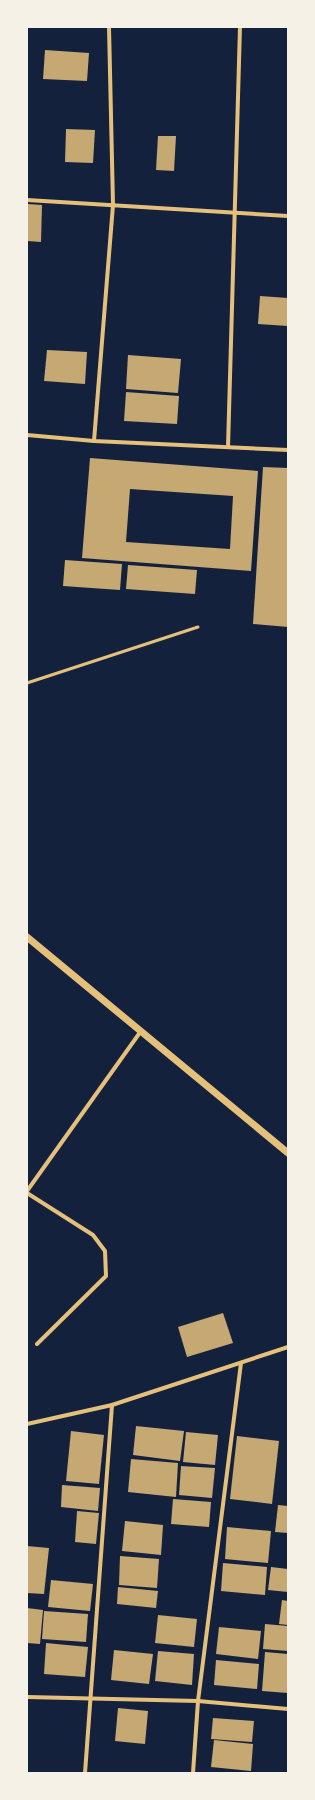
<svg xmlns="http://www.w3.org/2000/svg" width="315" height="1800" viewBox="0 0 315 1800" font-family="'Open Sans',sans-serif">
<style>
.building{fill:#c6a872;fill-rule:evenodd}
.lines{fill:none;stroke-linecap:round;stroke-linejoin:round}
.service{stroke:#e5c07b;stroke-width:3}
.minor{stroke:#e5c07b;stroke-width:4}
.tertiary{stroke:#e5c07b;stroke-width:7}
</style>
<rect width="100%" height="100%" fill="#14213d"/>
<g class="building">
<path d="M45 50 89 53 87 81 43 79Z"/>
<path d="M66 129 95 130 93 163 65 162Z"/>
<path d="M158 136H176L174 171 156 170Z"/>
<path d="M28 204 42 205 41 242 27 241Z"/>
<path d="M260 296 288 298V326L258 324Z"/>
<path d="M47 350 87 352 85 384 44 381Z"/>
<path d="M128 355 181 359 178 393 126 389Z"/>
<path d="M126 392 179 396 177 424 124 421Z"/>
<path d="M90 458 258 471 251 571 82 558ZM130 489 233 496 230 549 126 542Z"/>
<path d="M263 467 288 468V627L253 624Z"/>
<path d="M65 560 122 564 120 590 63 586Z"/>
<path d="M128 565 197 570 195 594 126 589Z"/>
<path d="M223 1313 233 1343 187 1357 178 1327Z"/>
<path d="M136 1426 184 1431 180 1461 133 1455Z"/>
<path d="M71 1431 104 1435 99 1484 66 1481Z"/>
<path d="M186 1432 218 1435 215 1465 183 1462Z"/>
<path d="M237 1436 279 1441 272 1504 230 1499Z"/>
<path d="M131 1459 178 1463 176 1497 128 1492Z"/>
<path d="M181 1466 215 1468 212 1498 179 1495Z"/>
<path d="M62 1485 100 1488 98 1511 61 1507Z"/>
<path d="M173 1499 211 1502 209 1527 171 1524Z"/>
<path d="M278 1505 288 1506V1533L275 1532Z"/>
<path d="M77 1511 99 1513 96 1544 75 1542Z"/>
<path d="M125 1521 163 1525 161 1555 122 1551Z"/>
<path d="M227 1527 271 1531 268 1563 225 1559Z"/>
<path d="M27 1546 49 1548 44 1594 27 1593Z"/>
<path d="M120 1556 159 1559 157 1588 119 1585Z"/>
<path d="M223 1563 267 1567 265 1595 221 1591Z"/>
<path d="M271 1567 288 1569V1592L268 1590Z"/>
<path d="M51 1580 93 1584 90 1611 48 1607Z"/>
<path d="M118 1587 158 1591 156 1608 117 1604Z"/>
<path d="M282 1600 288 1601V1625L279 1624Z"/>
<path d="M27 1608 43 1610 40 1644 27 1643Z"/>
<path d="M44 1611 88 1614 86 1642 42 1639Z"/>
<path d="M158 1615 197 1619 194 1647 155 1643Z"/>
<path d="M265 1624 288 1626V1651L263 1649Z"/>
<path d="M219 1627 261 1631 258 1659 216 1654Z"/>
<path d="M46 1643 88 1647 85 1677 44 1674Z"/>
<path d="M114 1650 153 1654 149 1684 111 1680Z"/>
<path d="M158 1651 194 1654 192 1685 155 1681Z"/>
<path d="M265 1652 288 1654V1693L262 1691Z"/>
<path d="M216 1660 259 1664 257 1689 214 1685Z"/>
<path d="M118 1708 148 1711 145 1744 115 1741Z"/>
<path d="M213 1718 254 1721 252 1742 211 1739Z"/>
<path d="M214 1740 253 1744 251 1771 211 1767Z"/>
</g>
<g class="lines">
<path class="service" d="M27 683 198 627"/>
<g class="minor">
<path d="M27 200 288 216"/>
<path d="M27 435 94 441 288 450"/>
<path d="M94 441 113 205 109 27"/>
<path d="M228 447 240 27"/>
<path d="M27 1191 141 1031"/>
<path d="M27 1193 93 1235 105 1251 106 1276 37 1344"/>
<path d="M27 1424 112 1405 288 1347"/>
<path d="M27 1697 198 1701 288 1709"/>
<path d="M85 1773 112 1405"/>
<path d="M193 1773 198 1701 241 1363"/>
</g>
<path class="tertiary" d="M27 937 288 1153"/>
</g>
<rect width="315" height="1800" fill="none" stroke="#f6f1e7" stroke-width="56"/>
</svg>
